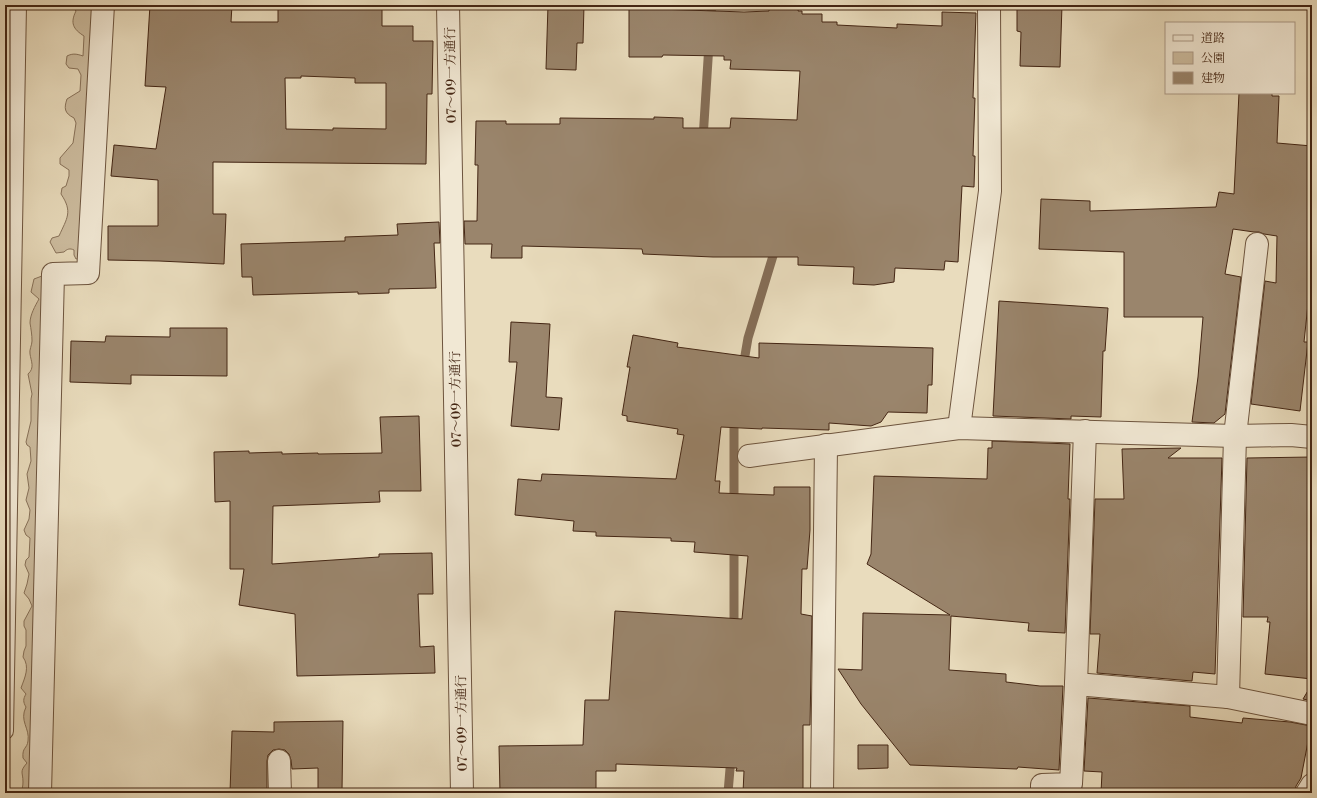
<svg xmlns="http://www.w3.org/2000/svg" width="1317" height="798" viewBox="0 0 1317 798" font-family="'Libre Bodoni','Noto Serif JP',serif">
<style>
.green{fill:#cdbda0;stroke:#88725a}
.lines{fill:none;stroke-linecap:round;stroke-linejoin:round}
.stream{stroke:#856e57;stroke-width:9}
.building{fill:#9a856c;stroke:#442614;fill-rule:evenodd}
.service-casing{stroke:#6d543e;stroke-width:18}
.minor-casing{stroke:#6d543e;stroke-width:24}
.service{stroke:#f1e8d4;stroke-width:16}
.minor{stroke:#f1e8d4;stroke-width:22}
.labels{text-anchor:middle;stroke-width:3.5;stroke-linejoin:round;paint-order:stroke}
.street-label{font-size:13px;fill:#442614;stroke:#f1e8d4}
</style>
<rect width="100%" height="100%" fill="#e9dcbd"/>
<filter id="stains"><feTurbulence type="fractalNoise" baseFrequency=".005" numOctaves="4"/><feColorMatrix values="0 0 0 0 .2 0 0 0 0 .09 0 0 0 0 .02 0 0 0 .5 -.17"/></filter>
<radialGradient id="worn" r=".72"><stop offset=".6" stop-color="#630" stop-opacity="0"/><stop offset="1" stop-color="#630" stop-opacity=".3"/></radialGradient>
<g class="green">
<path d="M72 5H95L80 258 76 259 74 255V250C70 248 67 249 64 252L56 253 50 242 52 238 59 236C67 218 73 212 61 194L62 188 66 186 69 176V170L60 164V158L73 143 76 123 74 118C64 113 64 108 67 99L80 91 81 75 78 69 69 68 66 64 67 56C73 53 77 54 83 56L84 36C73 29 70 23 76 11Z"/>
<path d="M42 276 47 278 34 793H21C22 790 23 786 23 782 23 772 19 772 27 763L23 758C22 747 27 749 28 741 30 728 19 721 26 707 23 702 23 699 26 694L21 688C25 677 30 667 23 657L24 651 26 646V630L24 626V621L32 606 29 599 24 593 27 584 29 574 25 565 26 560 29 557 30 538 26 535 24 530 29 519 30 510 26 500 29 488 27 474 31 461 30 447 27 445 26 442 31 421V399L32 394 28 374C35 368 31 361 30 354 29 350 32 345 32 341 32 335 31 329 30 323 30 315 35 306 39 299L31 292 34 279Z"/>
</g>
<g class="lines">
<g class="stream">
<path d="M710 22 712 5"/>
<path d="M703 139 709 44"/>
<path d="M743 367 748 338 776 246"/>
<path d="M734 506V417"/>
<path d="M734 543V630"/>
<path d="M728 793 731 757"/>
</g>
</g>
<g class="building">
<path d="M150 5H232L231 22H278V5H382V26H413V41H433L432 94H427L426 164 213 162V214H226L224 264 159 261 108 260V226H158V180L111 176 114 145 156 149 166 87 145 86ZM301 76 355 78V83H386V129L333 128V130L286 129 285 78H301Z"/>
<path d="M548 5H584L583 43H577L576 70 546 69Z"/>
<path d="M769 5 799 6 798 11H802V14H822V22H837V25L897 28V24L942 26V12L976 13 973 98H975L973 156H975L974 187 962 186 958 262 945 261 944 270 895 268 894 282 874 285 853 284 854 267 798 265V257H713L643 254 642 249 522 246V258H491L492 244H465L464 221H477L478 165H475L476 121H506V124H560V118L654 119V117L683 118V128H730L731 118 797 120 800 71 730 69 731 60H724V56L663 55 662 57H629V8L744 12 769 11Z"/>
<path d="M1017 5H1062L1060 67 1020 66 1021 32 1017 31Z"/>
<path d="M1239 93H1272V96H1279L1277 143 1312 146V266L1304 342H1308L1300 411 1251 404 1265 281 1276 283 1277 236 1264 234 1259 232H1254L1233 229 1225 274 1241 277 1225 414 1214 423 1192 422 1198 377 1203 317H1124V252L1039 249 1041 199 1090 201V211L1216 207 1219 192 1234 194Z"/>
<path d="M439 222 440 243H434L436 288 389 289V293L358 294V292L253 295 252 277H242L241 244 345 241V237L398 235 397 224Z"/>
<path d="M999 301 1108 308 1105 351H1103L1101 417 1071 416V419L993 416Z"/>
<path d="M511 322 550 324 546 397 562 398 559 430 511 426 517 362H509Z"/>
<path d="M170 328H227V376L131 375V384L70 382 71 341 105 342 106 336 170 337Z"/>
<path d="M633 335 678 343 677 347 759 358V343L933 348 932 385H928L927 413 888 412 881 422 871 426 829 423V430L762 428V429L721 427 715 481H720L719 493 774 495V487H810V530L807 569H802L801 614 812 616 810 725H803V793H743L744 771H736L737 768 616 764V771H596V790H575V793H500L499 746 583 745 585 700H609L615 611 742 619 748 556 694 552 695 542 671 541V538L596 536V532L573 531 574 521 515 515 518 479 541 481 542 474 676 479 684 435 677 434 678 429 627 421V416L622 415 630 367H627Z"/>
<path d="M419 416 421 491H379L380 502 273 506 272 564 379 557V554L432 553 433 594H418L420 647 434 646 435 673 297 676 295 614 239 605 244 569H230V501L215 502 214 452 249 451V453L282 452V454L318 453V454L382 453 380 417Z"/>
<path d="M992 441 1070 444 1068 499H1070L1065 633 1028 631 1029 623 951 616 949 670 1006 674V682L1040 686H1063L1059 770 1018 767 1017 769 910 765 861 704 838 669 862 670 863 613 950 615 867 564 871 554 874 476 987 479 988 448H992Z"/>
<path d="M1181 448 1168 458H1222L1215 674 1193 672 1192 681 1097 673 1100 634H1090L1095 499H1124L1122 449Z"/>
<path d="M1312 457V679L1265 674 1270 622H1267L1268 617H1243L1247 458Z"/>
<path d="M1312 684V701L1303 699Z"/>
<path d="M1088 698 1190 706V717L1242 723 1243 718 1290 722 1311 726 1301 778 1296 786 1295 793H1101L1102 772 1084 771Z"/>
<path d="M343 721 342 791H318V768L292 769 291 760 289 754 285 750 279 749 273 750 268 755 267 761V793H230L232 731 274 732V722Z"/>
<path d="M858 745H888V768L858 769Z"/>
</g>
<g class="lines">
<g class="service-casing">
<path id="service" d="M5 731 18 5"/>
</g>
<g class="minor-casing">
<g id="minor">
<path d="M448 5 462 793"/>
<path d="M959 428 990 191 989 5"/>
<path d="M749 456 959 428 1235 436 1291 435 1312 437"/>
<path d="M1076 684 1085 431"/>
<path d="M1228 697 1235 436 1257 244"/>
<path d="M279 761 280 793"/>
<path d="M40 793 53 274 88 273 103 5"/>
<path d="M822 793 826 445"/>
<path d="M1042 793V785L1071 784 1076 684 1228 697 1312 714"/>
<path d="M1307 793 1312 785"/>
</g>
</g>
<use href="#service" class="service"/>
<use href="#minor" class="minor"/>
</g>
<g class="labels">
<g class="street-label">
<text transform="translate(450 75) rotate(-91)" y="5">07～09一方通行</text>
<text transform="translate(455 399) rotate(-91)" y="5">07～09一方通行</text>
<text transform="translate(461 723) rotate(-91)" y="5">07～09一方通行</text>
</g>
</g>
<rect width="1317" height="798" fill="none" stroke="#e9dcbd" stroke-width="20"/>
<rect x="6" y="6" width="1305" height="786" fill="none" stroke="#442614" stroke-width="2"/>
<rect x="10" y="10" width="1297" height="778" fill="none" stroke="#442614"/>
<rect x="1165" y="22" width="130" height="72" fill="#f1e8d4" stroke="#ac9a87"/>
<rect x="1173" y="35" width="20" height="6" fill="#f1e8d4" stroke="#ac9a87"/>
<text x="1201" y="42" font-size="12" fill="#442614">道路</text>
<rect x="1173" y="52" width="20" height="12" fill="#cdbda0" stroke="#ac9a87"/>
<text x="1201" y="62" font-size="12" fill="#442614">公園</text>
<rect x="1173" y="72" width="20" height="12" fill="#9a856c" stroke="#ac9a87"/>
<text x="1201" y="82" font-size="12" fill="#442614">建物</text>
<rect width="100%" height="100%" filter="url(#stains)"/>
<rect width="100%" height="100%" fill="url(#worn)"/>
</svg>
